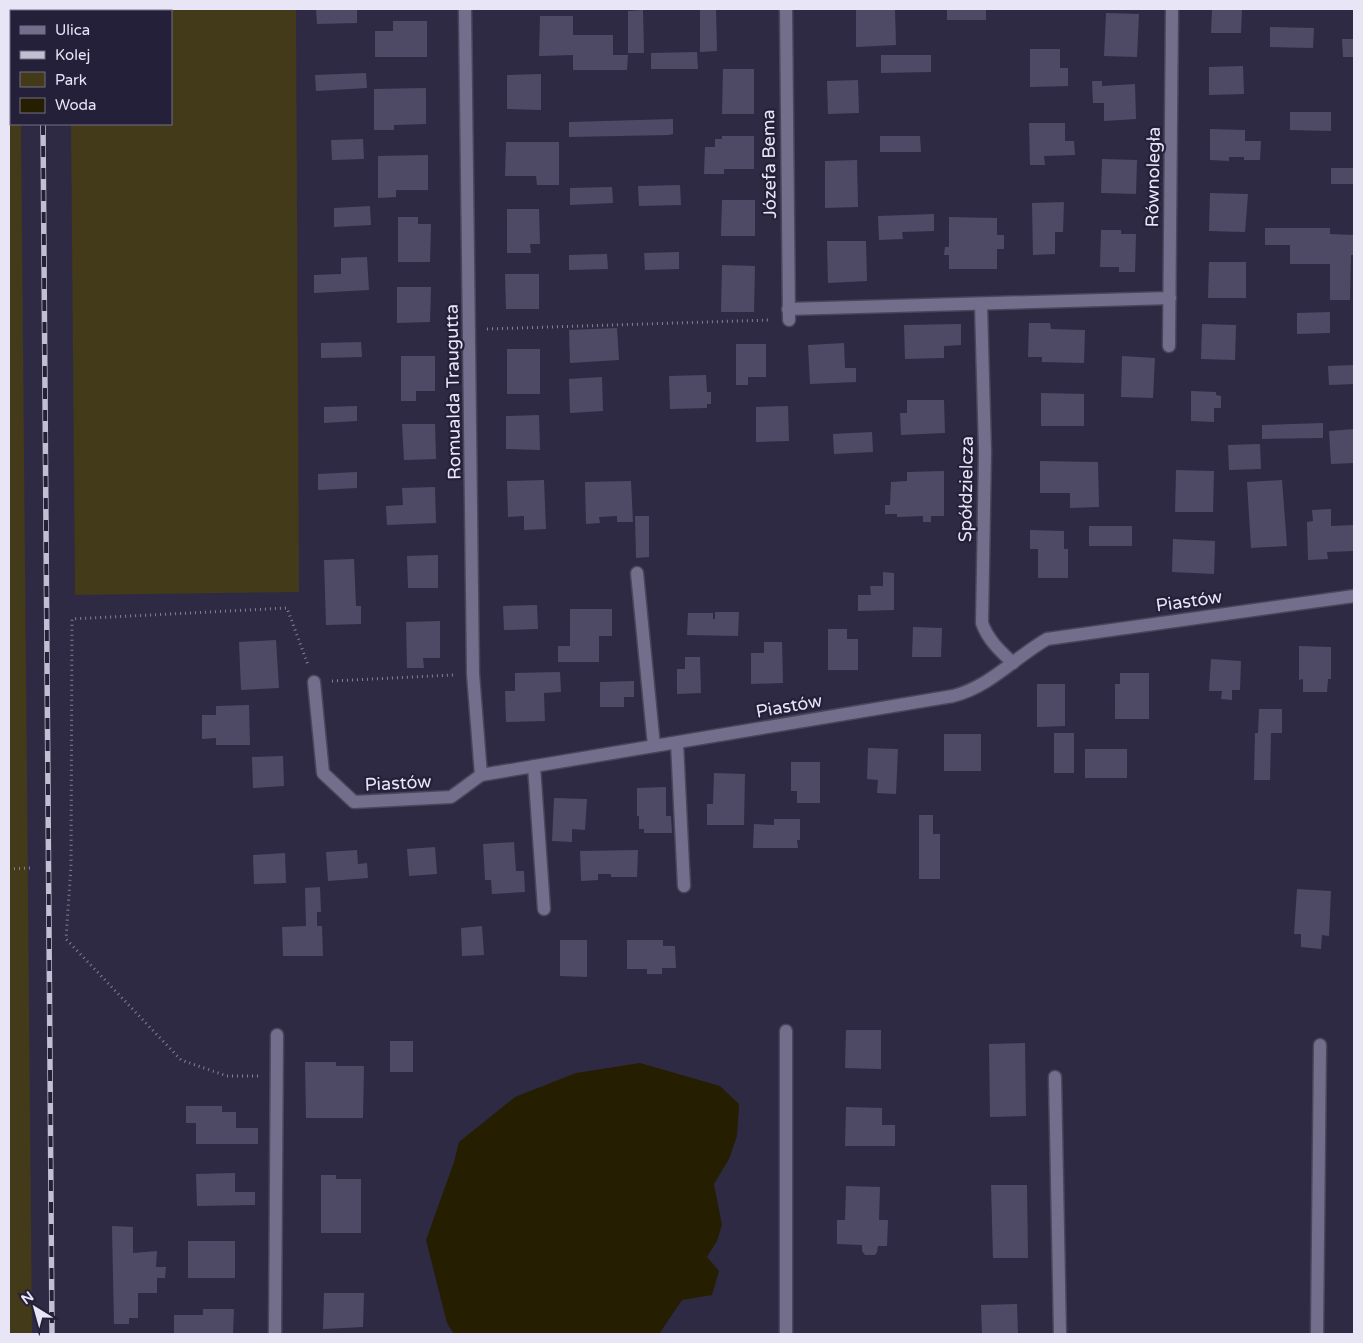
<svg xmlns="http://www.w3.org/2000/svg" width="1363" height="1343" viewBox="0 0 1363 1343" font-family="'Varela Round',sans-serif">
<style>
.green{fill:#423a19}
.water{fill:#251e00}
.building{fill:#4e4a65}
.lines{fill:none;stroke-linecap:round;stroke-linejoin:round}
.service-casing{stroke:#49455a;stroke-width:15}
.minor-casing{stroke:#49455a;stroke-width:15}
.path{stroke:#838095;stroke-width:3;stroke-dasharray:1 4;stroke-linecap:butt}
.service{stroke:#726e8b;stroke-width:12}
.minor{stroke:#726e8b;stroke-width:12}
.rail-casing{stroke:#c1bfd1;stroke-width:5.5}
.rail{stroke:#252039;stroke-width:4;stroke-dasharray:11;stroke-linecap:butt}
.labels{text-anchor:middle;stroke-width:4.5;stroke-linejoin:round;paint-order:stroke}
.street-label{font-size:18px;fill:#e7e5f6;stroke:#252039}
</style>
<rect width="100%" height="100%" fill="#2f2a43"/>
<g class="green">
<path d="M9 9H20V11H11V124H21L32 1334H9Z"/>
<path d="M71 9H296L299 592 75 595 71 124H171V11H71Z"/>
</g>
<path class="water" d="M640 1063 720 1086 739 1104 737 1136 729 1159 714 1184 722 1225 717 1241 707 1257 719 1271 712 1295 682 1300 659 1334H454L447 1323 426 1240 454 1162 459 1142 515 1097 576 1073Z"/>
<g class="building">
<path d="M316 9H357V23L317 24Z"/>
<path d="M700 9H716L717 51 700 52Z"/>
<path d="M856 9H895L896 45 856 47Z"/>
<rect x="947" y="9" width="39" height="11"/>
<path d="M1212 9H1242L1241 33H1211Z"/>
<path d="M643 10 644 53H628V11Z"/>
<path d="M1106 13 1139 14 1137 57 1104 56Z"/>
<path d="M540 16H573V35H613V55H628L627 70H573V55L539 56Z"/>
<path d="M393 21H427V57H375V31H393Z"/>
<path d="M1270 27 1314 28 1313 48 1270 47Z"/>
<path d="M1342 39H1354V57H1343Z"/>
<path d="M1030 49H1060V68H1068V86L1030 87Z"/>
<path d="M697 52 698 69H651V53Z"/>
<path d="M881 55H931V72L881 73Z"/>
<path d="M1243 66 1244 94 1209 95V67Z"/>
<path d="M723 69H754V114H722Z"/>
<path d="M366 73 367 88 316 91 315 75Z"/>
<path d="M541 74V110L507 109V75Z"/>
<path d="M858 80 859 113 828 114 827 81Z"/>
<path d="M1092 81H1102V86L1135 84 1136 119 1104 121V103H1093Z"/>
<path d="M426 88V124L394 125V130H374V89Z"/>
<path d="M1290 112H1331V131L1290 130Z"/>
<path d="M673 119V134L669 135 569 137V122Z"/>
<path d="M1029 123H1065V141H1074L1075 155 1044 156 1045 165H1030Z"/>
<path d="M1210 129 1245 130V141H1261L1260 160H1244V157H1229V161L1210 160Z"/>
<path d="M722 136H754V169H724V174H704L705 147H715V139H722Z"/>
<path d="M880 136H920L921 152H880Z"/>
<path d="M363 139 364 159 332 160 331 140Z"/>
<path d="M506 142H559V185H537L536 176H505Z"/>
<path d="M428 155V190H396V197L378 198V156Z"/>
<path d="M1102 159 1137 160 1136 194 1101 193Z"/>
<path d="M857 160 858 207 825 208V161Z"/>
<rect x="1331" y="168" width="23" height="16"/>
<path d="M680 185 681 205 639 206 638 186Z"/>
<path d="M612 187 613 203 570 205V188Z"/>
<path d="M1210 193 1248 194 1245 232 1209 231Z"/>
<path d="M722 200H755V236H721Z"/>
<path d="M1064 202 1063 232H1055V254L1033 255 1032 203Z"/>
<path d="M370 206 371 225 334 227V208Z"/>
<path d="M507 209H539L540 244H530L531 253H507Z"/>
<path d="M934 214V231L902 232 903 239 879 240 878 216Z"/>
<path d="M398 217H418V224H431L430 262H398Z"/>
<path d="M949 217 997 218V235H1004V249H997V269H949V255H944L945 247H949Z"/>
<path d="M1265 228H1330V234L1354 235V255H1351L1350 300H1330V264H1290V245H1265Z"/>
<path d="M1101 230H1121V234H1136L1135 272H1119V267H1100Z"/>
<path d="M827 241H866L867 281 828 283Z"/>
<path d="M679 252V269L645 270 644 253Z"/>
<path d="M607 254 608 269 569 270V255Z"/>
<path d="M367 257 369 290 314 293V275L341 274V258Z"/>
<path d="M1209 262H1246V298H1208Z"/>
<path d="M722 265 755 266 754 312H721Z"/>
<path d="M505 274H539V309H506Z"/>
<path d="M397 287H431L430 322 397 323Z"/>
<path d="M1330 312V333L1297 334V313Z"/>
<path d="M1029 323H1050L1051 329 1085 330 1084 363 1042 362V357H1028Z"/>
<path d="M961 324V345L944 346V358L905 359 904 325Z"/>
<path d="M1202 324 1236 325 1235 360 1201 359Z"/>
<path d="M617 328 619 360 570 363 569 330Z"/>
<path d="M361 342 362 357 321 358V343Z"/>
<path d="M844 343 845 368H856V382L810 384 808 345Z"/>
<path d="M736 344H766V377H748V385H736Z"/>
<rect x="507" y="349" width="33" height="45"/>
<path d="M401 356H435V391H416V401H401Z"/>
<path d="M1122 356 1155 358 1153 398 1121 397Z"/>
<path d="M1354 365V384L1329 385 1328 366Z"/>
<path d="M706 375 707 392H711V404H707V408L670 409 669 376Z"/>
<path d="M602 377 603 411 570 413 569 379Z"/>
<path d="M1191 391 1216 392V395L1221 396V408H1214V422L1191 421Z"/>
<path d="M1041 393 1084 394V426H1041Z"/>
<path d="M907 400H944L945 433 901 435 900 413H907Z"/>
<path d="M357 406V421L324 423V407Z"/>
<path d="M788 406 789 441 756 442V407Z"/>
<path d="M539 415 540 450 506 449V416Z"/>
<path d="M1323 423V438L1262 439V425Z"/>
<path d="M402 424H435L436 459 404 460Z"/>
<path d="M1354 429V463L1331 464 1329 431Z"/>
<path d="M872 432 873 452 834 454 833 434Z"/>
<path d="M1260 444 1261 469 1229 470 1228 445Z"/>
<path d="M1040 461 1098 462 1099 507 1070 508V493H1040Z"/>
<path d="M1176 470 1214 471 1213 512H1175Z"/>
<path d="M944 471V516H931V522H923V516L897 517V514H885V505H890L891 482 907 481V472Z"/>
<path d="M357 472V488L318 490V474Z"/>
<path d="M544 480 546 529 524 530V516L508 517 507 481Z"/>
<path d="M1282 480 1287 546 1251 548 1247 482Z"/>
<path d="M631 481 633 522H617V516L599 517 600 523 586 524 585 482Z"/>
<path d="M435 487 436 523 387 525 386 506 403 505 402 488Z"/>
<path d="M1331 509V526L1354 525V551L1327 552 1328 559 1308 560 1307 522 1313 521 1312 510Z"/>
<path d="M635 516H649V557L636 558Z"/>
<rect x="1089" y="526" width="43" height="20"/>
<path d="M1030 530 1064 531V549H1068V578H1038V549H1030Z"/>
<path d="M1173 539 1215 541 1214 574 1172 572Z"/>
<path d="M438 555V588H408L407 556Z"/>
<path d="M354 559 356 606H361V624L326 625 324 560Z"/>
<path d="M883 572 894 573V610L858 611V595H871L870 586H883Z"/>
<path d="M537 605 538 629 504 630 503 606Z"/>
<path d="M570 609H612V636H599V662H558V646H570Z"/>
<path d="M715 612H739L738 636 687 635 688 613H713V619H715Z"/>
<path d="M440 621V658H423L424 668H407L406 622Z"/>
<path d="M913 627 942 628 941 657H912Z"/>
<path d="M828 629H847V639H858V670H828Z"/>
<path d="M276 640 279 688 241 690 239 642Z"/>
<path d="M764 642H782L783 683 751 684V653H764Z"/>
<path d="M1299 646 1331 647V679H1328L1327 692H1303V679L1299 680Z"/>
<path d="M685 657H700L701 693 677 694V669H685Z"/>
<path d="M1211 659 1241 661 1240 690H1232V700L1221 699 1222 691H1209Z"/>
<path d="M560 672 561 692 544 693 545 721 506 722 505 691H515V673Z"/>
<path d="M1120 673H1149V719H1115V684H1120Z"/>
<path d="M634 681V697H624V707H600V682Z"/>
<path d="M1037 684H1065V726L1037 727Z"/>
<path d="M249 705 250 745H216V738L202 739V715H216V706Z"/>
<path d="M1259 709H1282V733H1271L1270 780H1254L1255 733H1258Z"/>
<rect x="1054" y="733" width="20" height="40"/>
<rect x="944" y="734" width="37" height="37"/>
<path d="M868 748 898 749 896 794 877 793 878 780 867 779Z"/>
<rect x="1085" y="749" width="42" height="29"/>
<path d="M283 756 284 786 253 788 252 757Z"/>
<path d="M791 762H820V803H797V791H791Z"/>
<path d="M714 773 745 774 744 825H707V804H713Z"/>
<path d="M666 787V816H671L672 833H644V829H639V816H637V788Z"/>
<path d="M554 798 587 799 585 830 572 829V842L552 841Z"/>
<path d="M919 815H933V834H940V879H919Z"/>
<path d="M774 819H800V840H797L798 848H753L754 824 774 825Z"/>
<path d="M514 842 516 871H524L525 892 492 894 491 880H485L483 844Z"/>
<path d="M435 847 437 874 409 876 407 849Z"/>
<path d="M357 850 358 864 367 863 368 878 328 881 326 852Z"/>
<path d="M638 850 637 877H611V874H598V880L581 881 580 851Z"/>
<path d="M285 853 286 883 254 884 253 855Z"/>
<path d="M320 887 321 912H317V926H322L323 956H283L282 927 306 926 305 888Z"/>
<path d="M1297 889 1331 891 1329 936 1322 935 1321 949 1301 947V934H1294Z"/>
<path d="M482 926 484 955 462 956 461 928Z"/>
<path d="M560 940H587V977L560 976Z"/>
<path d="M627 940H663V946H675L676 968H662V974H647V969H627Z"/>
<path d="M846 1030H881V1069L845 1068Z"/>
<rect x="390" y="1041" width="23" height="31"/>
<path d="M1025 1043 1026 1116 990 1117 989 1044Z"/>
<path d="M305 1062H336V1066H364L363 1118H306Z"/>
<path d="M186 1106H222V1112H236V1128H258V1144H196V1123H186Z"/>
<path d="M846 1107 882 1108V1125H895V1146H845Z"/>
<path d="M235 1173V1192H255V1205L197 1206 196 1174Z"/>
<path d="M321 1175H336V1179H361V1233H321Z"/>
<path d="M991 1185H1027L1028 1258H993Z"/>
<path d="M846 1186 880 1187 879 1220H888L887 1246H878L877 1252 875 1255H865L862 1251V1245L837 1244V1220H845Z"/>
<path d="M112 1226 133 1227V1253L157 1251 156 1267H166L165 1278H157V1293H138V1318H129V1324H114Z"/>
<rect x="188" y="1241" width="47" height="37"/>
<path d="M324 1293H364L363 1327 323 1329Z"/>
<path d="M1017 1304 1018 1334H982L981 1305Z"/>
<path d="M203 1309H234L233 1334H174V1315H203Z"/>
</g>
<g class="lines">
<g class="service-casing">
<g id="service">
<path d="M788 309 1170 298"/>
<path d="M637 573 654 746"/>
<path d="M677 743 684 886"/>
<path d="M534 766 544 909"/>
</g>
</g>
<g class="minor-casing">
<g id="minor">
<path d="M465 9 473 674 481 775"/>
<path d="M786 9 789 320"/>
<path d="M981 305 985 452 982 623C988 640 1000 651 1013 663"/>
<path d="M1169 346 1172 9"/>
<path d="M314 682 323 773 354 802 451 797 481 775 953 696C991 686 1014 658 1047 639L1354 596"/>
<path d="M1055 1077 1060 1334"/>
<path d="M275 1334 277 1035"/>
<path d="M786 1334V1031"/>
<path d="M1317 1334 1320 1045"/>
</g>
</g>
<g class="path">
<path d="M487 329 770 320"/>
<path d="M332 681 453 675"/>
<path d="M9 869 31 868"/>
<path d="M258 1076H227L181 1060 66 939 71 866 72 619 287 608 308 665"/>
</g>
<use href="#service" class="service"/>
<use href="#minor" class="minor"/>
<g class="rail-casing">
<g id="rail">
<path d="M42 9V11"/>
<path d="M43 124 52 1334"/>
</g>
</g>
<use href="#rail" class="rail"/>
</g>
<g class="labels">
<g class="street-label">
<text transform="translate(769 164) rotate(-91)" y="6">Józefa Bema</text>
<text transform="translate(1153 177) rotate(-89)" y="6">Równoległa</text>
<text transform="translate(453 392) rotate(-91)" y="6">Romualda Traugutta</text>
<text transform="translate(966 489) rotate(-89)" y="6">Spółdzielcza</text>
<text transform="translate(1189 601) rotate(-8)" y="6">Piastów</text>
<text transform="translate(789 706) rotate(-10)" y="6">Piastów</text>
<text transform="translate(398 783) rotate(-3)" y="6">Piastów</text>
</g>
</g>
<rect width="1363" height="1343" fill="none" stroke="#e7e5f6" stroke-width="20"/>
<rect x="10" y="10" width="162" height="115" fill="#252039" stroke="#736f85"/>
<rect x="20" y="26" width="25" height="8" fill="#726e8b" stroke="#736f85"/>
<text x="55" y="35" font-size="15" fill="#e7e5f6">Ulica</text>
<rect x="20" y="51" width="25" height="8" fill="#c1bfd1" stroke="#736f85"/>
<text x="55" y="60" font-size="15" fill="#e7e5f6">Kolej</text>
<rect x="20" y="72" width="25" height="15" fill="#423a19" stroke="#736f85"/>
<text x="55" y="85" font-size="15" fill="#e7e5f6">Park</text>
<rect x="20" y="98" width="25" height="15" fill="#251e00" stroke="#736f85"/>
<text x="55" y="110" font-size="15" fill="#e7e5f6">Woda</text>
<g transform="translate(35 1308) rotate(323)" stroke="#252039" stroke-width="4" paint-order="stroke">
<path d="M0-4L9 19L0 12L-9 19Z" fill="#e7e5f6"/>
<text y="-8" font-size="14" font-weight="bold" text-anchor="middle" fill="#e7e5f6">N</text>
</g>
</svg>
